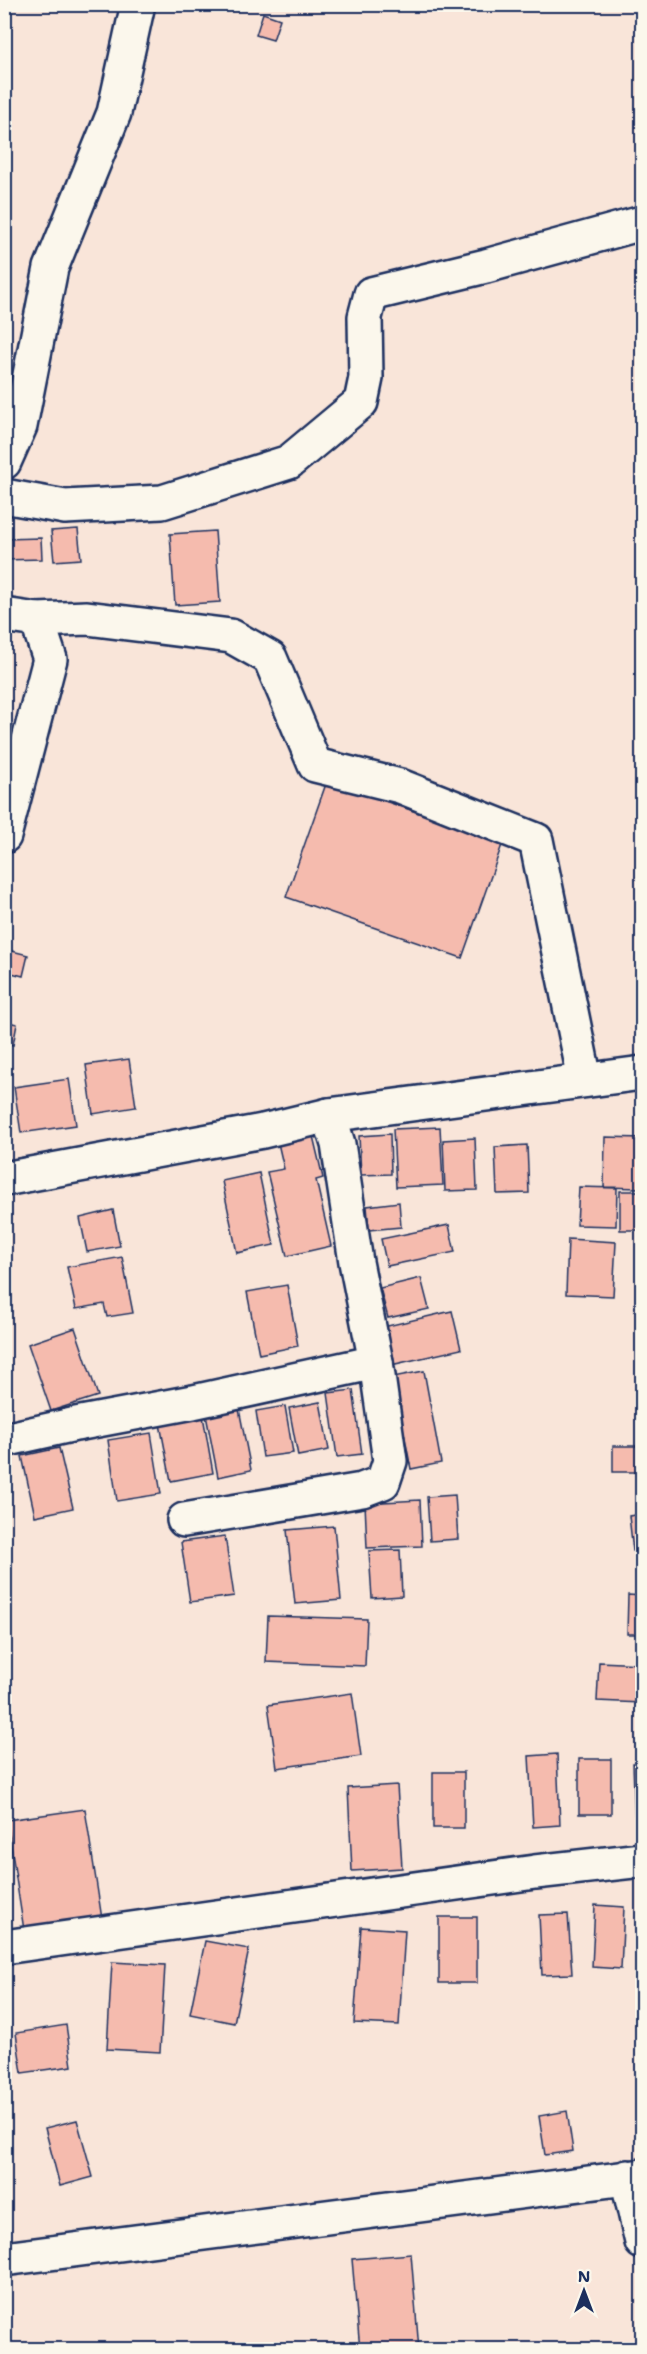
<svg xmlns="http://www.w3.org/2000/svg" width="647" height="2354" viewBox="0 0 647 2354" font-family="'Shantell Sans',sans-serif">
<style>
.building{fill:#f5bbae;stroke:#1b2f5e;stroke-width:1.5}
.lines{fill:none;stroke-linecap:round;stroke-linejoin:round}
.minor-casing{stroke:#1b2f5e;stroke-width:38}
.minor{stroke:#fbf7ec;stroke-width:33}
</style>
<rect width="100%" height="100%" fill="#f9e5d9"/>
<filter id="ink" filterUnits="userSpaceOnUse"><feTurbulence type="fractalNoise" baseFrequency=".0167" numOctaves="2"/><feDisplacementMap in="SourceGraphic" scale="12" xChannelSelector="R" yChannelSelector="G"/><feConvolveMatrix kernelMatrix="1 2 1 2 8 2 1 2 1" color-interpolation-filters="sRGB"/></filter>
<g filter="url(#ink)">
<g class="building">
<path d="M263 13 280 19 273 40 256 35Z"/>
<path d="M78 529 81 559 54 561 51 531Z"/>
<path d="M215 531 220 602 175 605 170 534Z"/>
<path d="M41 538 42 559 4 560V539Z"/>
<path d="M327 781 503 842 462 958 286 897Z"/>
<path d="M4 949 28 955 23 976 4 971Z"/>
<path d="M4 1021 17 1024 13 1045 4 1043Z"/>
<path d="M129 1059 136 1107 93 1114 86 1065Z"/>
<path d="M69 1079 76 1125 21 1133 14 1087Z"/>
<path d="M440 1127 443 1185 396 1187 393 1129Z"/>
<path d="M390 1134 391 1174 361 1175 359 1136Z"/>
<path d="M313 1136 323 1178 316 1180 331 1246 287 1256 267 1172 284 1169 278 1143Z"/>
<path d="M605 1137 642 1138 640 1188 604 1187Z"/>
<path d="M475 1138 477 1190 445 1191 443 1140Z"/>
<path d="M527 1145 529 1193 497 1194 495 1147Z"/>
<path d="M259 1173 274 1245 237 1253 222 1181Z"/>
<path d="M579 1187 617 1188 616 1226 577 1225Z"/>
<rect x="620" y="1191" width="22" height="39"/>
<path d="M399 1202 401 1227 369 1230 367 1206Z"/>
<path d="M113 1210 120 1246 87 1252 80 1218Z"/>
<path d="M449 1225 455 1252 387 1266 381 1239Z"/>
<path d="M568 1239 616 1242 613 1296 566 1294Z"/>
<path d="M122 1257 133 1313 107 1317 104 1304 76 1309 67 1267Z"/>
<path d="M4 1259 11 1299 4 1300Z"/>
<path d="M421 1278 429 1309 388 1318 380 1288Z"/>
<path d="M287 1285 298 1346 259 1354 247 1292Z"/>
<path d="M452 1311 461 1349 391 1365 383 1327Z"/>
<path d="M75 1328 98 1396 51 1411 28 1344Z"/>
<path d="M424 1371 441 1463 411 1469 393 1377Z"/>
<path d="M353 1390 362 1454 337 1457 328 1393Z"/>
<path d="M320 1402 329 1450 298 1456 289 1408Z"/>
<path d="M285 1406 293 1453 263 1457 256 1411Z"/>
<path d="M239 1409 251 1470 218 1477 206 1415Z"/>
<path d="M203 1416 213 1473 171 1481 160 1424Z"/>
<path d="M151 1433 161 1494 117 1501 108 1440Z"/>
<rect x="613" y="1446" width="29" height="26"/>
<path d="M59 1448 73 1508 35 1516 22 1456Z"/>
<path d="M455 1495 458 1539 430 1541 427 1497Z"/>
<path d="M420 1500 422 1546 367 1548 365 1503Z"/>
<path d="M642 1514V1550L633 1551 629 1516Z"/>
<path d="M334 1526 341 1600 295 1604 287 1530Z"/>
<path d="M225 1536 234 1596 190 1602 181 1542Z"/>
<path d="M400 1550 402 1596 372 1598 369 1551Z"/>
<path d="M628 1595 642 1596V1634H627Z"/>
<path d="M268 1616 367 1619 365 1666 266 1662Z"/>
<path d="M599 1662 642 1664V1703L597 1701Z"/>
<path d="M352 1693 361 1756 277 1768 268 1705Z"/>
<path d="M557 1754 560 1825 533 1827 529 1756Z"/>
<rect x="579" y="1759" width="32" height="55"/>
<path d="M633 1763H642V1824H635Z"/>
<rect x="433" y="1772" width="31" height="56"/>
<path d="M397 1785 402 1868 352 1871 348 1788Z"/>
<path d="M85 1809 102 1919 24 1930 7 1820Z"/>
<path d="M595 1905 624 1907 621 1969 592 1967Z"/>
<path d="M568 1914 572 1974 542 1975 539 1915Z"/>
<rect x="439" y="1917" width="38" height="66"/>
<path d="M361 1927 405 1930 399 2025 354 2023Z"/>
<path d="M205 1941 249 1949 234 2023 190 2014Z"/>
<path d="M112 1962 165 1965 160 2052 107 2049Z"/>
<path d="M66 2025 72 2066 22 2073 16 2033Z"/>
<path d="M567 2111 573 2151 545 2155 539 2116Z"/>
<path d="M77 2120 93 2177 60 2186 45 2128Z"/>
<path d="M411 2254 419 2350H360L352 2259Z"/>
</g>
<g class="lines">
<g class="minor-casing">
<g id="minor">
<path d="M4 462 20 426 51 268 114 113 138 4"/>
<path d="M4 496 65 507 162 502 289 462 361 402 366 378 365 317 371 294 486 266 642 223"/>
<path d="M4 615 37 620 50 659 4 836"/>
<path d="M37 620 87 618 231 636 270 658 315 765 400 786 536 840 585 1080"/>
<path d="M4 1179 263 1131 329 1115 642 1073"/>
<path d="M4 1440 76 1424 193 1402 376 1362"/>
<path d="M184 1520 362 1490 383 1482 390 1461 376 1362 356 1262 338 1144 329 1115"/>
<path d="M4 1947 535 1872 642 1860"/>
<path d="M627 2177 642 2242"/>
<path d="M4 2259 642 2176"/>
</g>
</g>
<use href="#minor" class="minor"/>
</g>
</g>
<rect width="647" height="2354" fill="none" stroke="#fbf7ec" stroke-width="24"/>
<rect x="12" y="12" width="623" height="2330" fill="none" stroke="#1b2f5e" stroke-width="2" filter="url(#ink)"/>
<g transform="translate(584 2291)" stroke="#fbf7ec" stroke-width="4.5" paint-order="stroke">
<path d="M0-4.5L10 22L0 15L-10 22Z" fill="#1b2f5e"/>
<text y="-9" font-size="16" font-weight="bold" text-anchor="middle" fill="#1b2f5e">N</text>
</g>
</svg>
